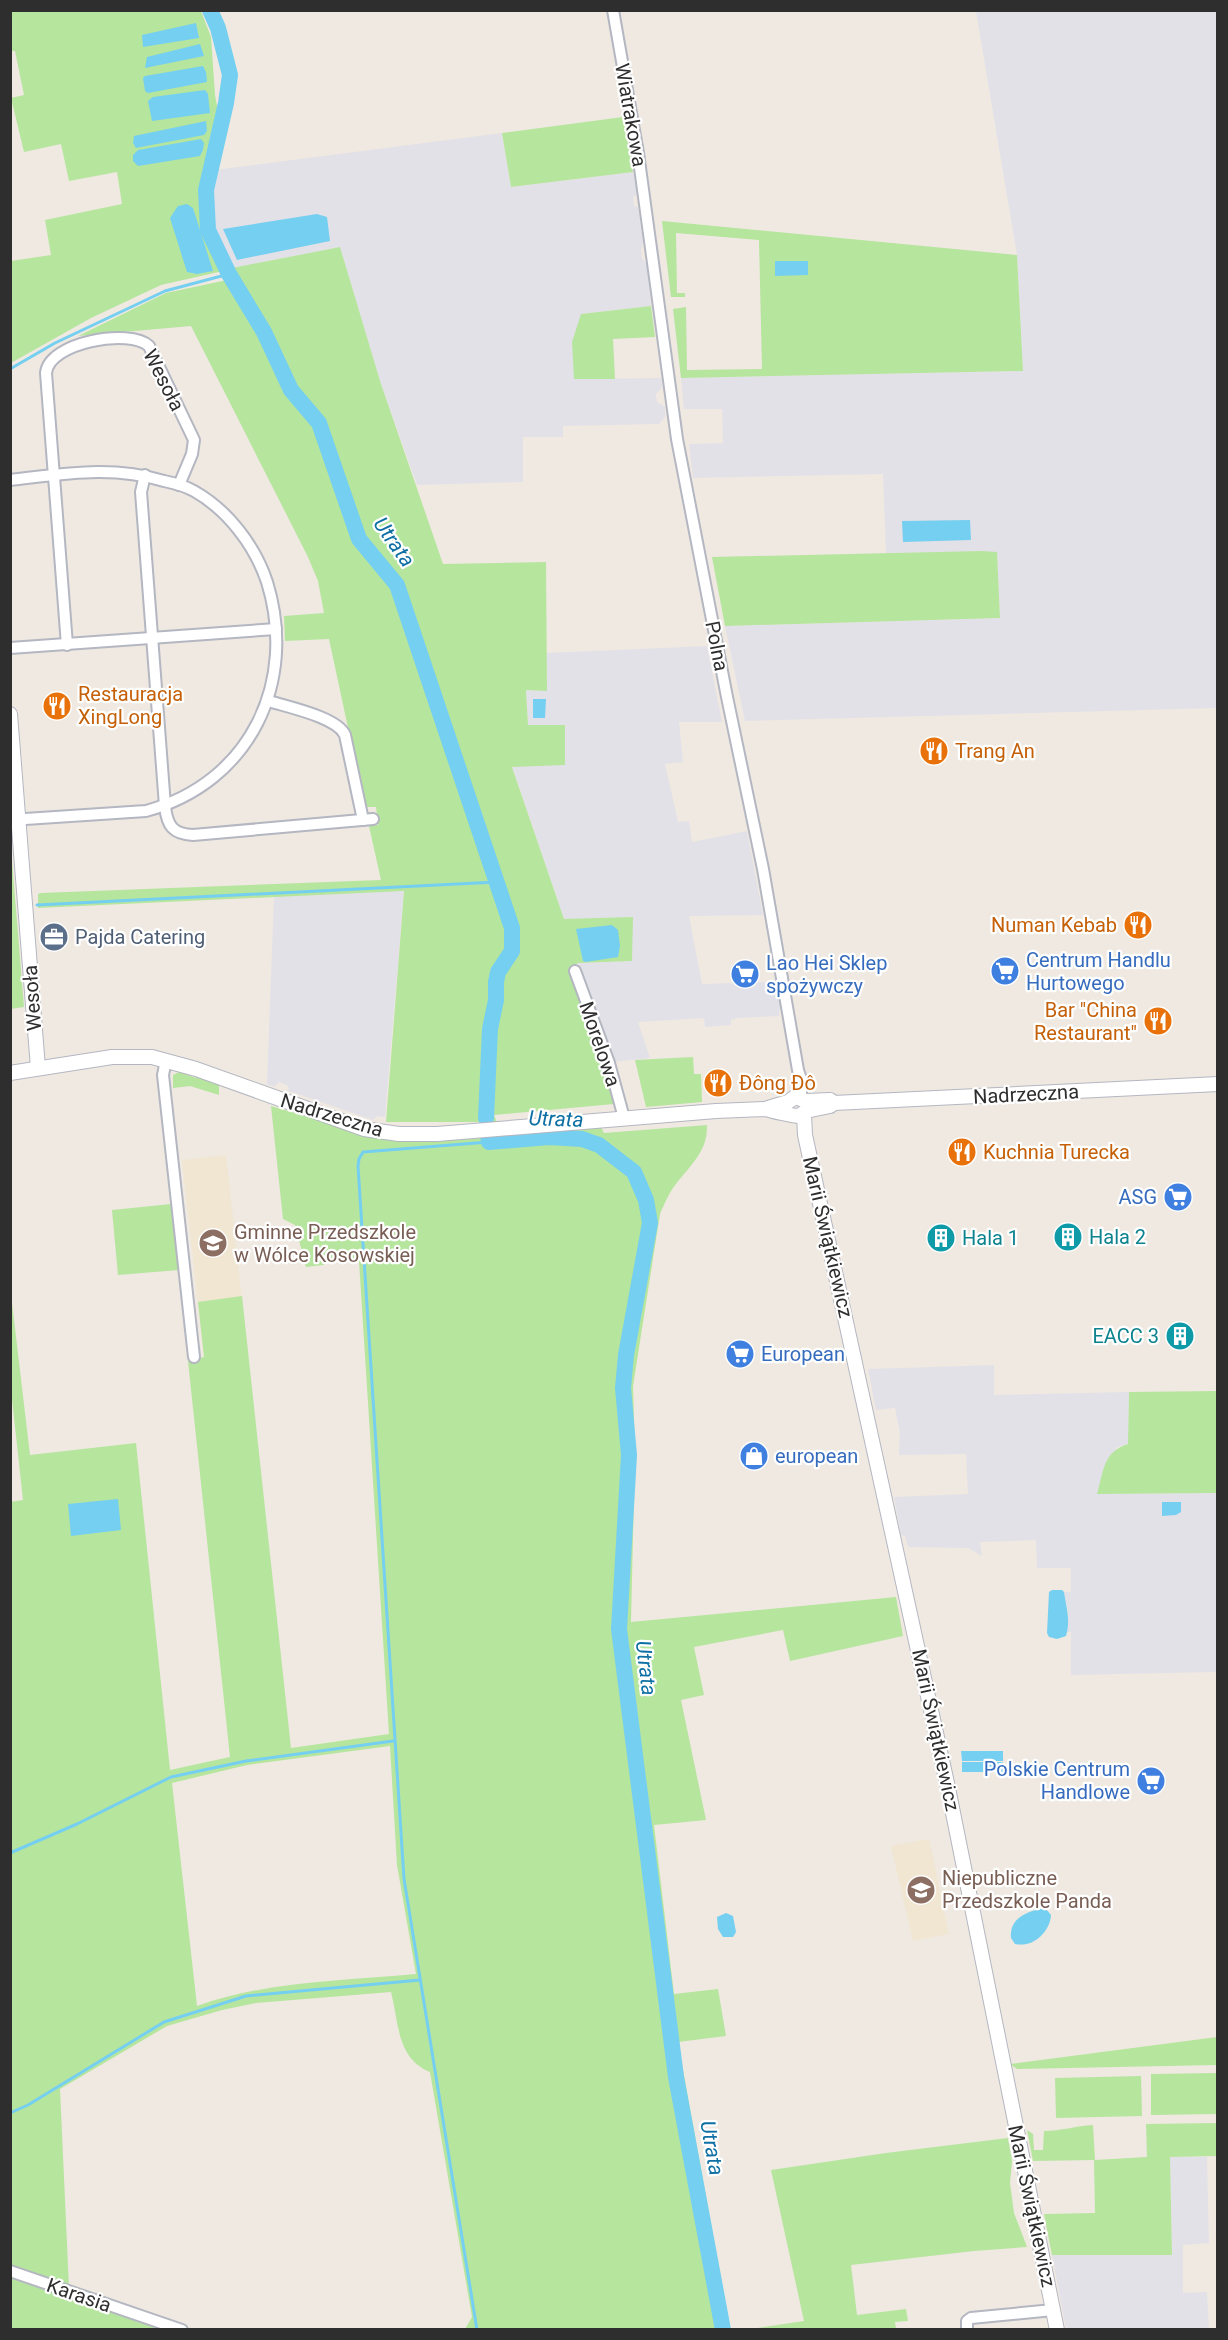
<svg xmlns="http://www.w3.org/2000/svg" width="1228" height="2340" viewBox="0 0 1228 2340" font-family="Roboto,sans-serif">
<style>
.industrial{fill:#e3e1e8}
.education{fill:#f0e6d1}
.green{fill:#b6e59e;fill-rule:evenodd}
.water{fill:#75cff0}
.lines{fill:none;stroke-linecap:round;stroke-linejoin:round}
.stream{stroke:#75cff0;stroke-width:3}
.river{stroke:#75cff0;stroke-width:16}
.minor-casing{stroke:#b4b7c1;stroke-width:14}
.tertiary-casing{stroke:#b4b7c1;stroke-width:16}
.minor{stroke:#fff;stroke-width:10}
.tertiary{stroke:#fff;stroke-width:14}
.labels{text-anchor:middle;stroke-width:4.5;stroke-linejoin:round;paint-order:stroke}
.street-label{font-size:20px;fill:#2e2e2e;stroke:#fff}
.food-label{font-size:20px;fill:#c56008;stroke:#fff;text-anchor:start}
.service-label{font-size:20px;fill:#4e5e75;stroke:#fff;text-anchor:start}
.shop-label{font-size:20px;fill:#366cbe;stroke:#fff;text-anchor:start}
.education-label{font-size:20px;fill:#785e54;stroke:#fff;text-anchor:start}
.culture-label{font-size:20px;fill:#0d838f;stroke:#fff;text-anchor:start}
.water-label{font-size:21px;font-style:italic;fill:#0d6fa3;stroke:#fff}
</style>
<rect width="100%" height="100%" fill="#efe9e1"/>
<g class="industrial">
<path d="M976 11H1217V708L745 721 725 626 1000 618 997 552 886 553 883 474 693 478 689 444 723 443 722 409H684L681 378 1023 371 1017 255Z"/>
<path d="M502 133 511 187 633 172 637 194 633 197 634 206 638 207 643 242 641 250 642 258 647 265 651 306 581 314 574 379 661 378 662 388 656 394 657 402 665 407V417L659 424 563 426V437H523V482L417 485 381 384 340 247 234 268 211 223V193L215 170Z"/>
<path d="M707 646 722 722H679L683 762 665 764 678 822 689 821 692 842 747 831 763 915 689 916 702 984 776 982 781 1009 779 1010V1016L737 1018 731 1020V1025L705 1027 704 1018 638 1022 650 1058 612 1062 578 963 632 961 572 919H564L512 766 565 765 528 726 526 690 547 691 546 653Z"/>
<path d="M404 891 385 1117 377 1116 373 1120 289 1091 288 1086 282 1083 279 1082 274 1087 267 1084 274 896Z"/>
<path d="M994 1365V1395L1129 1392 1128 1444 1117 1447 1097 1494 1217 1493V1672L1071 1675V1632H1067L1068 1612 1064 1592H1071V1568H1037L1036 1540 980 1542 982 1556 968 1548 908 1547 905 1536 901 1535 894 1497 968 1494 966 1454 899 1455 900 1433 895 1408 876 1410 868 1369Z"/>
<path d="M1170 2157H1207L1209 2243 1183 2245V2293L1207 2292 1209 2329H1066L1052 2255H1172Z"/>
</g>
<g class="education">
<path d="M226 1155 248 1354 204 1357 182 1160Z"/>
<path d="M929 1839 949 1934 913 1941 891 1846Z"/>
</g>
<g class="green">
<path d="M10 11H201L211 37 215 95 219 117 202 190V224L208 243 222 270 340 247 381 384 443 564 546 562 547 691 526 690 528 725H565V765L512 767 564 919 633 917 632 961 578 963 570 968 603 1063 614 1104 494 1115 497 1122H386L404 891 38 908V894L41 893 381 880 369 826 378 825 376 807H365L329 639 285 641 284 616 324 613 318 581 308 557 191 326 78 336 166 293 227 280 223 271 161 285 91 318 11 363V261L51 255 45 220 122 204 117 172 69 181 61 144 24 152 11 98 24 95 15 51H11Z"/>
<path d="M623 117 633 172 511 187 502 133Z"/>
<path d="M662 221 1017 255 1023 371 681 378 673 309 686 307 687 370 762 369 759 240 676 233 677 293H685V297H671Z"/>
<path d="M651 306 655 337 613 339 615 379H574L572 342 581 314Z"/>
<path d="M981 551 997 552 1000 618 725 626 712 557Z"/>
<path d="M10 836 24 1007 11 1009 10 1008Z"/>
<path d="M693 1057 694 1074H701L702 1102 646 1107 635 1060Z"/>
<path d="M179 1072 196 1078 198 1074 219 1082V1095L190 1086 173 1088V1075Z"/>
<path d="M271 1106 354 1130 601 1127 604 1133 707 1125C708 1153 688 1167 673 1188 668 1195 664 1205 660 1214L633 1386 635 1452 631 1622 896 1597 903 1636 790 1661 783 1630 694 1647 704 1695 681 1700 706 1820 654 1825 674 1994 718 1989 726 2036 678 2042 730 2329H465L472 2317 430 2072C396 2058 399 2022 391 1992L256 2003 222 2010 167 2026 60 2089 69 2288 11 2268 10 1502 23 1500 11 1390 10 1286 30 1455 136 1443 170 1770 230 1757 188 1361 204 1357 198 1302 242 1296 291 1748 389 1734 359 1261 341 1258 323 1265 306 1267 295 1225 283 1219ZM390 1746 397 1865 416 1974C343 1981 266 1981 197 2006L172 1783 247 1765Z"/>
<path d="M171 1204 179 1270 118 1275 112 1210Z"/>
<path d="M1217 1391V1493L1097 1494C1104 1470 1103 1452 1128 1444L1129 1392Z"/>
<path d="M1217 2037V2065L1017 2069 1010 2064Z"/>
<path d="M1217 2073V2114L1151 2115V2074Z"/>
<path d="M1141 2076 1142 2116 1056 2118 1055 2078Z"/>
<path d="M1217 2123V2156L1170 2157 1172 2255H1052L1044 2214 1095 2213 1094 2160 1033 2161 1027 2130 1033 2134 1034 2150H1043L1044 2131C1061 2131 1076 2126 1093 2125L1095 2160 1147 2157 1146 2124Z"/>
<path d="M1008 2138 1012 2161 1010 2183 1014 2213 1027 2247 974 2251 851 2265 857 2315 906 2309 908 2321 895 2322 896 2329H751L804 2321 771 2170 886 2153Z"/>
<path d="M11 2275 168 2330H11Z"/>
</g>
<g class="water">
<path d="M196 23 199 38 143 47 142 35Z"/>
<path d="M200 44 204 56 145 68 147 57Z"/>
<path d="M203 66 206 72 207 82 148 93 145 91 143 78 145 76Z"/>
<path d="M205 90 208 94 210 113 152 121 148 101 153 97Z"/>
<path d="M206 121 207 131 204 135 136 148 133 143 134 136Z"/>
<path d="M201 139 204 143 203 150 200 156 138 166 133 161V155L138 150Z"/>
<path d="M187 204 193 208 213 271 197 274 187 272 170 218 178 206Z"/>
<path d="M317 214 327 217 330 241 237 260 223 229Z"/>
<path d="M775 261H808V275L775 276Z"/>
<path d="M970 520 971 540 903 542 902 521Z"/>
<path d="M533 699H546L545 718H533Z"/>
<path d="M612 925 618 930 620 946 618 957 586 962 583 961 576 929Z"/>
<path d="M118 1499 121 1530 71 1536 68 1504Z"/>
<path d="M1162 1502H1181V1512L1176 1515 1162 1516Z"/>
<path d="M1052 1590H1062L1064 1592C1066 1606 1071 1621 1066 1636L1057 1639 1049 1637 1047 1633 1049 1592Z"/>
<path d="M961 1751H1003V1761H962Z"/>
<rect x="962" y="1762" width="41" height="10"/>
<path d="M1040 1909H1046L1051 1915C1050 1932 1033 1948 1015 1944L1011 1938C1009 1920 1025 1912 1040 1909Z"/>
<path d="M726 1913 733 1916 736 1932 733 1937H723L718 1929 717 1917Z"/>
</g>
<g class="lines">
<g class="stream">
<path d="M10 369 55 343 165 291 229 274"/>
<path d="M37 905 497 882"/>
<path d="M10 1853 77 1824 171 1777 246 1761 393 1741"/>
<path d="M10 2113 28 2105 164 2022 246 1996 420 1980"/>
<path d="M477 2330 404 1879 358 1166 359 1159 363 1152 489 1142"/>
</g>
<g class="river">
<path d="M210 10 218 28 230 75 226 103 206 190 208 230 229 274 264 332 291 390 319 423 359 539 397 585 512 928V951L498 972 496 982V1000L490 1029 486 1118"/>
<path d="M488 1136 489 1142 549 1137 582 1139 599 1145 634 1172 646 1200 650 1223 626 1355 623 1388 629 1455 619 1629 676 2077 723 2330"/>
</g>
<g class="minor-casing">
<g id="minor">
<path d="M613 10 638 153 677 439 727 697 763 869 798 1070 801 1079V1097"/>
<path d="M145 475 141 492 165 806C167 826 173 834 193 835L373 819"/>
<path d="M10 480C64 474 111 465 164 481 174 483 185 486 194 491 228 510 255 546 267 582 298 682 250 783 146 811L10 820"/>
<path d="M67 645 46 373C49 342 130 328 149 346L194 440 192 454 179 485"/>
<path d="M10 648 276 629"/>
<path d="M269 701C287 707 337 717 345 735L363 820"/>
<path d="M575 971 609 1063 624 1118"/>
<path d="M166 1060 163 1075 194 1357"/>
<path d="M10 2271 182 2330"/>
<path d="M967 2330V2321L971 2318 1053 2310"/>
</g>
</g>
<g class="tertiary-casing">
<g id="tertiary">
<path d="M10 714 38 1068"/>
<path d="M10 1073 112 1057H152L196 1069 364 1129 399 1134H437L716 1111 767 1109C770 1111 795 1116 799 1116L806 1111 830 1106 834 1103"/>
<path d="M768 1108 788 1102 795 1097 806 1101 830 1100 834 1103 1218 1084"/>
<path d="M804 1114 805 1135 947 1783 1057 2330"/>
</g>
</g>
<use href="#minor" class="minor"/>
<use href="#tertiary" class="tertiary"/>
</g>
<defs>
<g id="restaurant-disc" transform="scale(1.5)"><circle r="9.5" fill="#e8710a" stroke="#fff"/><path d="M-5-6h1v4h1v-4h1v4h1v-4h1v5L-1.5 .5V6h-2V.5L-5-1ZM5-6V6H3V1.5H1.5Q1.5-4 5-6Z" fill="#fff"/></g>
<g id="office-disc" transform="scale(1.5)"><circle r="9.5" fill="#5c6f8a" stroke="#fff"/><path d="M-6-3h4V-5.5h4V-3h4V5H-6ZM-1-4.5V-3h2v-1.5ZM-6 0V1H6V0Z" fill="#fff"/></g>
<g id="supermarket-disc" transform="scale(1.5)"><circle r="9.5" fill="#3f7fe0" stroke="#fff"/><path d="M-6-5.5h2.5l.6 2H6L4.5 2H-2.5L-4.4-4H-6ZM-1.5 3.2a1.3 1.3 0 1 0 .1 0ZM3 3.2a1.3 1.3 0 1 0 .1 0Z" fill="#fff"/></g>
<g id="building-disc" transform="scale(1.5)"><circle r="9.5" fill="#0f9aa8" stroke="#fff"/><path d="M-4-6H4V6H1V3H-1V6H-4ZM-2.5-4.3h1.7v1.8h-1.7ZM.8-4.3h1.7v1.8H.8ZM-2.5-1h1.7V.8h-1.7ZM.8-1h1.7V.8H.8Z" fill="#fff"/></g>
<g id="school-disc" transform="scale(1.5)"><circle r="9.5" fill="#8d6e63" stroke="#fff"/><path d="M0-5L7-2L0 1L-7-2ZM-4 1L0 2.5L4 1V4Q0 6-4 4Z" fill="#fff"/></g>
<g id="shop-disc" transform="scale(1.5)"><circle r="9.5" fill="#3f7fe0" stroke="#fff"/><path d="M-5-2.5h2.3a2.7 3.5 0 0 1 5.4 0H5L5.5 6h-11ZM-1.5-2.5h3a1.5 2.3 0 0 0-3 0Z" fill="#fff"/></g>
</defs>
<g fill-rule="evenodd">
<use href="#restaurant-disc" x="57" y="706"/>
<use href="#restaurant-disc" x="934" y="751"/>
<use href="#restaurant-disc" x="1138" y="925"/>
<use href="#office-disc" x="54" y="937"/>
<use href="#supermarket-disc" x="1005" y="971"/>
<use href="#supermarket-disc" x="745" y="974"/>
<use href="#restaurant-disc" x="1158" y="1021"/>
<use href="#restaurant-disc" x="718" y="1083"/>
<use href="#restaurant-disc" x="962" y="1152"/>
<use href="#supermarket-disc" x="1178" y="1197"/>
<use href="#building-disc" x="1068" y="1237"/>
<use href="#building-disc" x="941" y="1238"/>
<use href="#school-disc" x="213" y="1243"/>
<use href="#building-disc" x="1180" y="1336"/>
<use href="#supermarket-disc" x="740" y="1354"/>
<use href="#shop-disc" x="754" y="1456"/>
<use href="#supermarket-disc" x="1151" y="1781"/>
<use href="#school-disc" x="921" y="1890"/>
</g>
<g class="labels">
<g class="street-label">
<text transform="translate(631 115) rotate(80)" y="7">Wiatrakowa</text>
<text transform="translate(164 380) rotate(63)" y="7">Wesoła</text>
<text transform="translate(717 646) rotate(79)" y="7">Polna</text>
<text transform="translate(32 998) rotate(-94)" y="7">Wesoła</text>
<text transform="translate(600 1044) rotate(71)" y="7">Morelowa</text>
<text transform="translate(1026 1094) rotate(-3)" y="7">Nadrzeczna</text>
<text transform="translate(332 1115) rotate(17)" y="7">Nadrzeczna</text>
<text transform="translate(828 1237) rotate(77)" y="7">Marii Świątkiewicz</text>
<text transform="translate(936 1730) rotate(78)" y="7">Marii Świątkiewicz</text>
<text transform="translate(1032 2206) rotate(78)" y="7">Marii Świątkiewicz</text>
<text transform="translate(79 2295) rotate(19)" y="7">Karasia</text>
</g>
<g class="food-label">
<text x="78" y="701">Restauracja<tspan x="78" dy="23">XingLong</tspan></text>
<text x="955" y="758">Trang An</text>
<text x="1117" y="932" text-anchor="end">Numan Kebab</text>
<text x="1137" y="1017" text-anchor="end">Bar "China<tspan x="1137" dy="23">Restaurant"</tspan></text>
<text x="739" y="1090">Đông Đô</text>
<text x="983" y="1159">Kuchnia Turecka</text>
</g>
<g class="service-label">
<text x="75" y="944">Pajda Catering</text>
</g>
<g class="shop-label">
<text x="1026" y="967">Centrum Handlu<tspan x="1026" dy="23">Hurtowego</tspan></text>
<text x="766" y="970">Lao Hei Sklep<tspan x="766" dy="23">spożywczy</tspan></text>
<text x="1157" y="1204" text-anchor="end">ASG</text>
<text x="761" y="1361">European</text>
<text x="775" y="1463">european</text>
<text x="1130" y="1776" text-anchor="end">Polskie Centrum<tspan x="1130" dy="23">Handlowe</tspan></text>
</g>
<g class="education-label">
<text x="234" y="1239">Gminne Przedszkole<tspan x="234" dy="23">w Wólce Kosowskiej</tspan></text>
<text x="942" y="1885">Niepubliczne<tspan x="942" dy="23">Przedszkole Panda</tspan></text>
</g>
<g class="culture-label">
<text x="1089" y="1244">Hala 2</text>
<text x="962" y="1245">Hala 1</text>
<text x="1159" y="1343" text-anchor="end">EACC 3</text>
</g>
<g class="water-label">
<text transform="translate(394 542) rotate(55)" y="7">Utrata</text>
<text transform="translate(556 1119) rotate(2)" y="7">Utrata</text>
<text transform="translate(646 1668) rotate(83)" y="7">Utrata</text>
<text transform="translate(712 2148) rotate(80)" y="7">Utrata</text>
</g>
</g>
<rect width="1228" height="2340" fill="none" stroke="#2e2e2e" stroke-width="24"/>
</svg>
